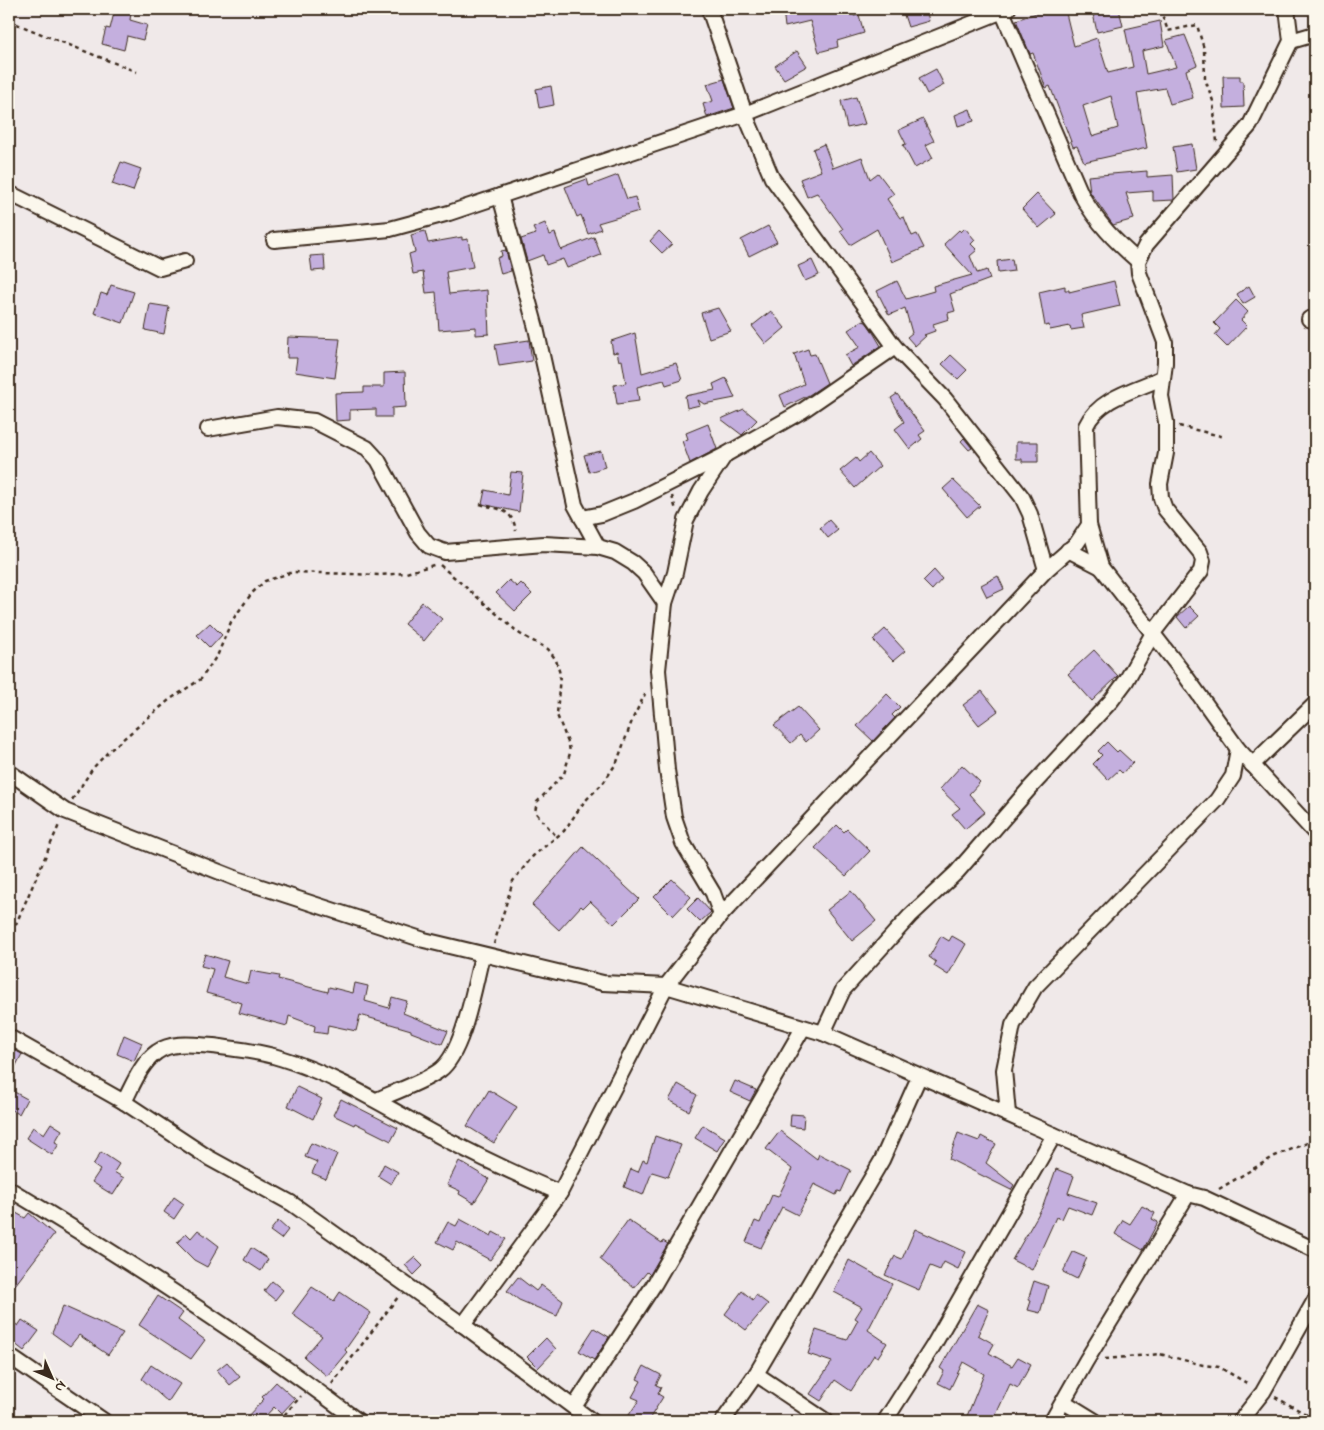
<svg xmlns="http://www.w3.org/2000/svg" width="1324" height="1430" viewBox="0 0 1324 1430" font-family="'Indie Flower',sans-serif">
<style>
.building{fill:#c4afde;stroke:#3b2a1e;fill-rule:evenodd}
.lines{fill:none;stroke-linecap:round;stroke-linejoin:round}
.minor-casing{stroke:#3b2a1e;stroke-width:18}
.path{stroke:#3b2a1e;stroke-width:2.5;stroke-dasharray:4 4;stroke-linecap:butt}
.minor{stroke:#fbf7ec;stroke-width:14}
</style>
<rect width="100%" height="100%" fill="#f0e9e9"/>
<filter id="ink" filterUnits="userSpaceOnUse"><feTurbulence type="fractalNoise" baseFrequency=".02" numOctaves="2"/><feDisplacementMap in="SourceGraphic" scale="10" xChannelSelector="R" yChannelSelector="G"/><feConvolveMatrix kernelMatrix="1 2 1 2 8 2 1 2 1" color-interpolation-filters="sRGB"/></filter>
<g filter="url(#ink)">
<g class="building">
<path d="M115 9 131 13 130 20 147 25 143 40 127 36 124 50 102 44 106 28 110 29Z"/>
<path d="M783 9H852L854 16 859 15 864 33 837 41 838 47 819 52 810 21 785 27Z"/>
<path d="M902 9H926L929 21 908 27Z"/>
<path d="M1048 9H1065L1074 46 1097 38 1108 73 1133 67 1125 29 1160 21 1164 46 1142 51 1146 74 1176 67 1166 40 1185 35 1197 65 1186 70 1193 98 1170 104 1165 88 1137 93 1147 148 1084 162 1077 146 1073 147 1050 86 1046 88 1033 53 1030 54 1016 20ZM1111 96 1118 128 1092 136 1083 106Z"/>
<path d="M1092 9H1119L1123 26 1097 32Z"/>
<path d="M797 51 807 66 784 79 775 66Z"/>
<path d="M936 69 944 85 927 94 919 78Z"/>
<path d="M1223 76H1240V81H1243L1244 107 1224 108Z"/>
<path d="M724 79 734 108 707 117 703 104 713 101 707 84Z"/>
<path d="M551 86 554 105 539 108 536 89Z"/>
<path d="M856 97 865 124 847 128 841 101Z"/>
<path d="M970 109 974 121 958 126 955 115Z"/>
<path d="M923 119 934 141 926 145 933 158 915 168 903 145 906 144 899 130Z"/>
<path d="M824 144 833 168 862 157 870 179 878 173 894 194 887 199 900 218 904 217 912 236 917 234 924 248 892 262 877 229 850 245 840 231 843 229 817 193 807 197 800 179 821 171 813 149Z"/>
<path d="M1192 144 1196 169 1177 172 1173 147Z"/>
<path d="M121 162 141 169 133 191 112 184Z"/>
<path d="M1147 171V177L1173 175 1174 200 1153 201V191L1126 193 1134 219 1113 225 1090 192 1088 176Z"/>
<path d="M618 175 627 199 635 197 639 211 598 223 601 229 588 234 581 215 577 217 565 187 587 179 589 186Z"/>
<path d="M1037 194 1056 214 1039 228 1022 209Z"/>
<path d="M545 223 550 235 555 233 561 250 594 237 601 255 567 268 563 259 546 265 543 255 527 261 521 239 536 234 533 228Z"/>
<path d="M768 226 777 242 749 256 741 240Z"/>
<path d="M965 228 975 240 971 244 977 250 970 256 977 273 987 270 990 279 950 294 955 311 948 313 949 319 933 324 935 331 924 335 926 336 915 346 907 337 912 333 905 308 889 315 877 291 897 281 906 299 934 291 933 286 972 275 944 244 959 230 961 232Z"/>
<path d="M425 231 428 243 462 237V240L468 239 473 267 446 272 449 294 487 290 489 334 476 335V327L439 330 436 292 426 293 423 272 413 274 409 254 415 252 411 235Z"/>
<path d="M659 231 672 244 662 253 650 241Z"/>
<path d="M506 250 511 271 501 274 497 258 502 256 501 251Z"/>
<path d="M324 255 325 270 312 271 310 256Z"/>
<path d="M1012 259 1014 271 998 273 997 261Z"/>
<path d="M812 260 819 275 805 281 798 266Z"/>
<path d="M1114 281 1120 306 1081 315 1084 328 1071 330 1070 326 1050 330 1049 325 1045 326 1039 292 1065 286V290H1069V292Z"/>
<path d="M111 285 134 292 123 323 94 313 101 293 107 295Z"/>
<path d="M1249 286 1255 297 1243 304 1237 294Z"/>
<path d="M1236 300 1248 312 1241 320 1247 326 1227 347 1215 335 1220 329 1214 323Z"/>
<path d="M150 304 169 307 164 334 145 330Z"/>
<path d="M718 308 731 331 709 338 701 313Z"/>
<path d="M771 311 785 328 766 344 752 326Z"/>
<path d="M862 321 866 322 871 329 881 346 851 366 845 355 860 347 848 330Z"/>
<path d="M635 333 642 373 676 363 682 380 666 385 664 380 637 387 639 401 617 404 614 385 626 383 622 360 619 361 617 352 613 353 611 341Z"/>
<path d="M288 337 340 339 335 378 295 372 297 358H287Z"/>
<path d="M529 340 532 361 499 366 495 345Z"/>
<path d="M808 349 810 355 815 354 827 383 809 395 785 407 780 395 804 384 794 354Z"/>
<path d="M951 355 967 370 958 379 942 364Z"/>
<path d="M405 372 406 407 392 408V417H376V409L350 410V420L336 421 335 393 364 392V387H384V373Z"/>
<path d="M726 378 735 398 704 404 698 400 700 405 687 408 685 396 715 390 713 384Z"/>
<path d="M897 394 925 431 919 435 922 439 910 449 895 429 904 422 891 398Z"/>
<path d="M744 409 757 420 742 435 721 419Z"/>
<path d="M708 424 717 449 690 463 682 441 688 439 686 433Z"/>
<path d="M964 438 972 448 969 450 961 441Z"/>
<path d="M1016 442H1038V462H1022V459H1016Z"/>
<path d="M601 451 605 467 589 472 584 455Z"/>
<path d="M869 453 880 466 855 488 840 471 856 458 859 462Z"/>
<path d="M511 472 523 473 519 512 482 504 485 490 508 495Z"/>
<path d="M953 480 980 506 967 517 943 489Z"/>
<path d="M829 520 838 530 828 538 820 528Z"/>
<path d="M934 570 942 579 932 590 923 581Z"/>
<path d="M998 576 1004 589 987 597 981 585Z"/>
<path d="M509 580 517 587 521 583 532 594 515 611 496 593Z"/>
<path d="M422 602 442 619 424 641 404 624Z"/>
<path d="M1189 606 1199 616 1186 628 1177 617Z"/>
<path d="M210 623 222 635 210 648 197 635Z"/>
<path d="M885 629 905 651 893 661 873 640Z"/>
<path d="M1094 650 1118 676 1092 701 1068 674Z"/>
<path d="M982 691 998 711 979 725 963 705Z"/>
<path d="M887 694 900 707 892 715 895 718 873 741 857 726Z"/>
<path d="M798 707 819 730 806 742 800 735 791 743 774 725Z"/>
<path d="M1107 742 1117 752 1119 750 1133 763 1122 773 1119 770 1108 780 1093 764 1102 755 1098 751Z"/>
<path d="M962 765 980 782 969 794 985 812 965 829 952 814 960 808 940 789Z"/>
<path d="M837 825 844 832 847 829 870 851 846 876 815 848Z"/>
<path d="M583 847 639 899 614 924 590 901 583 908 581 906 559 930 532 905Z"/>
<path d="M672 879 691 897 673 916 654 897Z"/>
<path d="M851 891 876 921 852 941 827 910Z"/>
<path d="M698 898 711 912 700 922 687 909Z"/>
<path d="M941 936 949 941 952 936 966 944 948 975 934 966 936 962 929 957Z"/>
<path d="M205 954 228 961 223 977 248 984 251 971 279 976 278 979 328 992 329 987 353 993 355 983 368 986 365 1001 389 1008 392 997 407 1001 403 1013 448 1031 442 1044 411 1032V1030L360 1015 356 1031 328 1025 327 1034 314 1032 315 1026 289 1016 287 1026 239 1013 242 1003 206 993 213 969 201 966Z"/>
<path d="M124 1035 142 1043 134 1061 117 1054Z"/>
<path d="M9 1047 22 1054 9 1079Z"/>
<path d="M735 1081 756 1090 750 1101 730 1092Z"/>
<path d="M678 1084 697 1095 689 1111 669 1100Z"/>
<path d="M297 1087 322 1099 313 1119 288 1106Z"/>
<path d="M9 1089 27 1099 19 1114 9 1109Z"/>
<path d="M489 1090 517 1107 494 1143 467 1126Z"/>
<path d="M341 1099 398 1128 391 1141 355 1123 354 1125 333 1115Z"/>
<path d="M791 1114 804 1115 803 1128 790 1126Z"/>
<path d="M51 1123 62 1130 55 1142 59 1144 52 1155 26 1138 33 1127 44 1134Z"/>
<path d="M703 1125 725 1138 717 1151 695 1138Z"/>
<path d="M780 1131 817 1159 819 1154 851 1170 841 1192 838 1191 836 1195 814 1184 798 1215 782 1207 761 1248 746 1242 755 1221 760 1223 772 1195 778 1197 792 1169 766 1149Z"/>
<path d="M958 1133 979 1141 981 1136 996 1144 986 1163 1014 1185 1011 1190 949 1159Z"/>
<path d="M655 1136 681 1145 668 1177 652 1172 643 1195 624 1187 631 1169 638 1172 643 1160 647 1162Z"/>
<path d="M311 1143 337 1154 326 1179 312 1173 317 1162 305 1157Z"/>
<path d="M101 1152 119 1164 114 1172 124 1178 113 1195 92 1182 100 1170 93 1165Z"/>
<path d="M459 1161 489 1179 474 1203 459 1194 460 1191 447 1185Z"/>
<path d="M384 1164 398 1172 391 1184 378 1176Z"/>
<path d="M1056 1169 1074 1176 1068 1193 1097 1203 1092 1215 1068 1206 1062 1219 1056 1217 1032 1270 1012 1260 1043 1206Z"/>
<path d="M174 1197 184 1204 174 1219 164 1212Z"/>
<path d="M1142 1206 1155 1213 1152 1219 1158 1222 1143 1250 1115 1234 1123 1220 1130 1224Z"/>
<path d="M9 1209 25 1218 29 1213 54 1234 9 1293Z"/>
<path d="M460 1219 491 1236 493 1232 506 1239 490 1260 457 1242 453 1250 437 1242 448 1222 456 1226Z"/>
<path d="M628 1220 662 1243 663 1241 668 1244 650 1275 647 1272 634 1288 600 1259Z"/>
<path d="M278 1221 288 1230 281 1239 270 1231Z"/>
<path d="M915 1229 966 1252 958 1269 944 1262 940 1270 930 1266 919 1290 885 1275 895 1256 902 1259Z"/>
<path d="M198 1230 219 1246 207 1267 194 1260 177 1243 186 1233 191 1238Z"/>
<path d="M251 1248 268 1259 261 1271 244 1260Z"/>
<path d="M1073 1252 1087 1258 1077 1279 1063 1272Z"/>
<path d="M414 1257 423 1266 414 1275 405 1265Z"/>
<path d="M849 1260 892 1284 868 1330 887 1343 878 1357 874 1355 851 1391 835 1380 821 1401 810 1394 832 1362 808 1354 816 1330 847 1340 858 1320 855 1318 862 1307 834 1292Z"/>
<path d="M518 1277 536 1291 541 1285 563 1301 557 1316 519 1300 507 1291Z"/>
<path d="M272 1281 283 1290 275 1300 264 1291Z"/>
<path d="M1034 1281 1048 1286 1040 1313 1028 1310 1031 1301 1028 1300Z"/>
<path d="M312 1287 334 1301 340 1292 371 1313 345 1350 347 1352 327 1376 304 1357 322 1336 292 1314Z"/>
<path d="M742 1291 753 1300 756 1295 768 1304 746 1330 725 1314Z"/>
<path d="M158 1296 183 1313 178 1320 205 1340 191 1359 139 1325Z"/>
<path d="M977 1304 989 1310 978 1335 994 1344 989 1353 1012 1366 1018 1357 1031 1364 1018 1388 1010 1384 993 1421H965L984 1374 963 1362 950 1389 938 1383 944 1371 940 1368Z"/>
<path d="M63 1306 123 1333 108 1355 79 1335 70 1346 52 1333Z"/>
<path d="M9 1319 18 1326 22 1320 39 1331 24 1351 9 1339Z"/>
<path d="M594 1328 609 1337 594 1360 579 1351Z"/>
<path d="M546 1338 556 1349 538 1368 527 1357Z"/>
<path d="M227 1362 240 1377 230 1385 217 1370Z"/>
<path d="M151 1365 180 1384 168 1402 142 1379Z"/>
<path d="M644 1366 661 1375 656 1385 661 1387 658 1394 663 1397 648 1421H625L639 1400 632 1397 641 1381 637 1379Z"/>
<path d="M276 1382 295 1399 281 1414 274 1407 261 1421H243L264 1399 262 1397Z"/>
</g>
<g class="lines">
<g class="minor-casing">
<g id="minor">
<path d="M709 9 745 114 772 178 895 347 945 399 1022 497 1030 514 1046 570"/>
<path d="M1002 11 1082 196C1097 223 1115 241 1138 261"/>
<path d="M1291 41 1315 34"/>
<path d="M9 193 160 268 185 261"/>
<path d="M500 196 536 328 575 505 598 547"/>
<path d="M274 240 390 229 449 213 745 114 1008 9"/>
<path d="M1309 319 1315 321"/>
<path d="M208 429 277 417 314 421 367 448 378 460 418 533 429 546 445 552 544 544 598 547 615 552 633 563 644 573 665 603"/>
<path d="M582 518 602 514 634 501 725 455 802 411 895 347"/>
<path d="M1089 525 1101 567 1182 671 1238 749 1315 833"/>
<path d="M1068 550 1101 567"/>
<path d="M1252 765 1315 704"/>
<path d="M9 772 65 811 240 880 424 940 603 983 666 986 823 1033 1188 1194 1204 1198 1315 1250"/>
<path d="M721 915 713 893 683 843 674 817 667 770 658 670 665 603 675 573 686 520 701 491 725 455"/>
<path d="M823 1033 843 990 910 916 957 872 1029 789 1111 701 1126 681 1153 633 1201 571 1203 561 1200 552 1165 509 1161 498 1160 484 1166 453V422L1161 396 1165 363V342L1139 273 1138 261 1146 245 1250 125 1291 41 1287 9"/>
<path d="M9 1037 124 1102 209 1158 291 1203 463 1325 592 1421"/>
<path d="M377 1100C396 1091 424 1082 440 1070 464 1052 474 986 482 956"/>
<path d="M124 1102C133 1085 141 1063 157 1052 172 1041 195 1045 213 1046 234 1049 259 1051 280 1058 340 1076 392 1111 447 1140 484 1159 522 1177 560 1193"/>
<path d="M1008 1114 1004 1070 1013 1025 1035 987 1217 800 1233 776 1238 749"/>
<path d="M9 1189C129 1261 247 1337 358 1421"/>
<path d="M463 1325 560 1193 666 986 721 915 1046 570 1077 543 1089 525 1086 426C1099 398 1135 390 1162 378"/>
<path d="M9 1356 104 1421"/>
<path d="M756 1374 826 1421"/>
<path d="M1064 1402 1095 1421"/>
<path d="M574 1407 655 1283 803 1028"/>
<path d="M723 1421 756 1374 882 1160 919 1077"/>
<path d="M885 1421 933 1346 1054 1135"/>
<path d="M1052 1421 1086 1361 1188 1194"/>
<path d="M1240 1421 1263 1392 1315 1300"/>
</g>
</g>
<g class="path">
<path d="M1160 9 1168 31 1197 25 1204 49 1205 79 1213 101 1217 142"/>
<path d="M9 21 137 72"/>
<path d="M1179 426 1225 437"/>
<path d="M672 496 676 510"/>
<path d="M480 504C500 510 512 508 516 531"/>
<path d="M440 565 520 634 548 649 556 660 560 674 557 715 569 745 570 753 564 774 537 802 535 812 556 836"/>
<path d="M72 800 93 768 108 752 169 700 201 679 218 654 231 622 252 593 265 581 293 572 380 575 406 573 437 564"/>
<path d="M9 940 59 825"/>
<path d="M494 944 513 881 533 856 564 831 584 802 604 782 617 762 633 718 645 694"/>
<path d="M1219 1189 1275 1156 1315 1140"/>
<path d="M1105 1359 1160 1354 1203 1365 1219 1367 1250 1385"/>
<path d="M332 1384 398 1297"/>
<path d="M1275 1397 1315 1419"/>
<path d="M279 1421 301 1396"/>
</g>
<use href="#minor" class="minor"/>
</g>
</g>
<rect width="1324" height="1430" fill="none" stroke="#fbf7ec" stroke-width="30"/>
<rect x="15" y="15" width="1294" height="1400" fill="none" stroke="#3b2a1e" stroke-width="2" filter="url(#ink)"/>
<g transform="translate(52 1378) rotate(135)" stroke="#fbf7ec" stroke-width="4" paint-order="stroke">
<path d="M0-4L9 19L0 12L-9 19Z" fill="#3b2a1e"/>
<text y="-8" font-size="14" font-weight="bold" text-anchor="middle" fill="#3b2a1e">N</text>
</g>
</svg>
